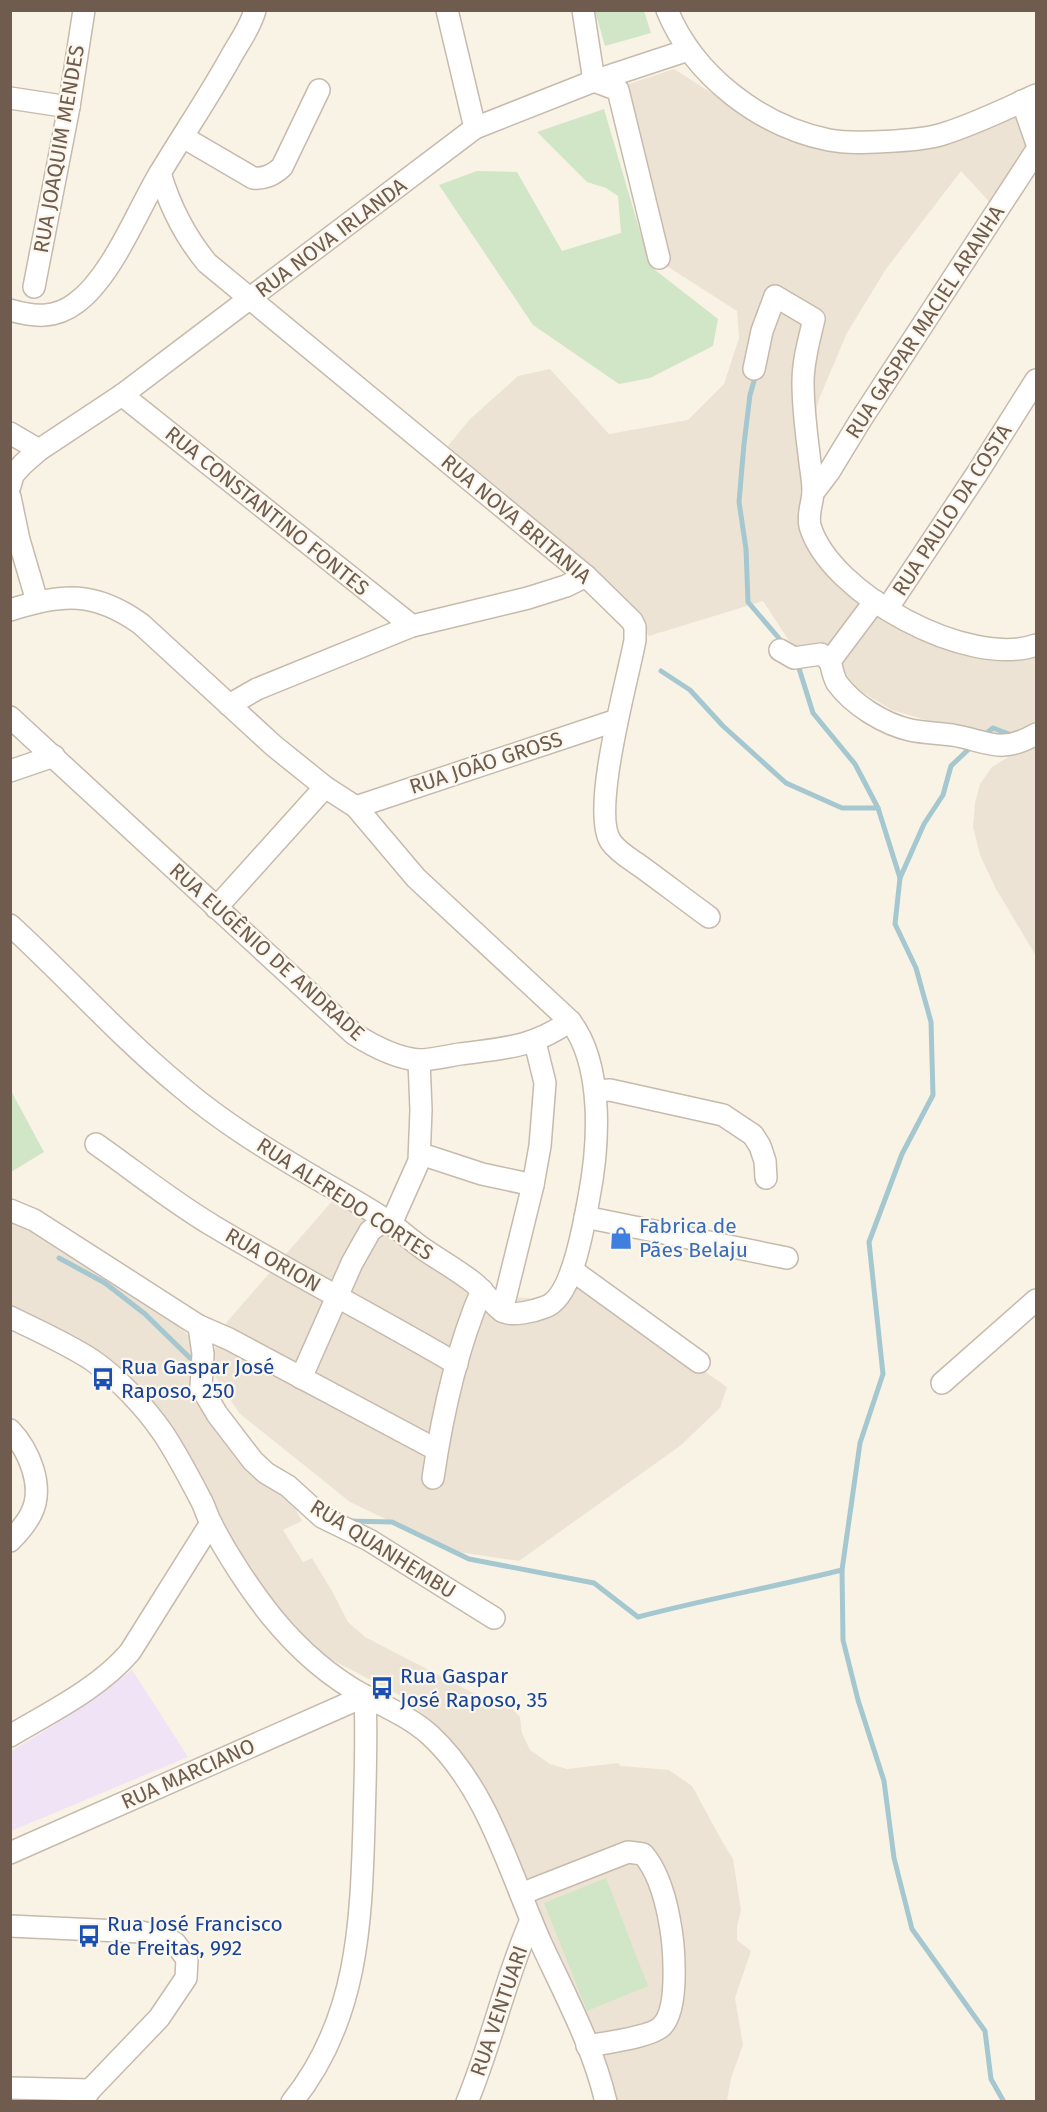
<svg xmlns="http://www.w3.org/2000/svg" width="1047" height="2112" viewBox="0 0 1047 2112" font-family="'Fira Sans',sans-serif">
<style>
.residential{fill:#ede3d4}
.education{fill:#f0e3f5}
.green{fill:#d1e5c7}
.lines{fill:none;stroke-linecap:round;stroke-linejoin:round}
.stream{stroke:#a5c7d0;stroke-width:5}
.minor-casing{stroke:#c6baac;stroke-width:24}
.minor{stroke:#fff;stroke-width:21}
.labels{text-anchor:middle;stroke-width:4.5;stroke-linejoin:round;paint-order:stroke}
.street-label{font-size:21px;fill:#6f5c4f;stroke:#fcf7ec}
.shop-label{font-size:21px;fill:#366cbe;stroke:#fcf7ec;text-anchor:start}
.transit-label{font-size:21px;fill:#164399;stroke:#fcf7ec;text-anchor:start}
</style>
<rect width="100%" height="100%" fill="#f9f3e6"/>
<g class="residential">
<path d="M674 69 735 108 830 147 1022 113 1034 150 994 207 961 171 886 269 847 333 819 399 809 443 807 528 904 624 1036 647V722L997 741 892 710 797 653 763 601 649 636 631 609 529 522 447 447 470 419 518 376 550 369 609 434 688 420 724 384 739 338 737 311 662 263 623 86Z"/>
<path d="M1036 740V956L996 889 980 855 973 827 975 803 980 784 992 767Z"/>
<path d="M346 1185 495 1295 547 1300 569 1277 727 1387 720 1408 680 1446 519 1561 452 1551 350 1502 239 1413 208 1365 226 1323Z"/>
<path d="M10 1214 156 1307 188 1335 193 1353 189 1386 284 1488 302 1521 283 1530 303 1562 312 1558 332 1591 348 1622 365 1637 483 1698 510 1706 520 1717 522 1733 530 1750 550 1764 567 1769 618 1763 621 1766 669 1770 692 1786 722 1841 733 1859 741 1910 737 1927V1940L751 1951 735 1998 743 2045 731 2078 727 2101H613L466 1764 443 1733 405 1698 319 1653 300 1634 263 1588 220 1519 93 1348 61 1329 11 1306Z"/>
</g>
<path class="education" d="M132 1670 188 1757 11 1831V1751L51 1727Z"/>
<g class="green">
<path d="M595 11H644L651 33 605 46Z"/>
<path d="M604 109 650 266 718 319 713 346 650 378 619 384 533 325 439 185 477 171 517 172 562 251 621 233 618 196 606 188 587 182 537 132Z"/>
<path d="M10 1089 44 1152 11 1172H10Z"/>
<path d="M606 1878 648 1986 587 2011 544 1903Z"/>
</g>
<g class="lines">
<g class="stream">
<path d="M754 381 750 395 744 444 739 502 746 549 748 602 783 643"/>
<path d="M797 662 813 713 855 764 878 808"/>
<path d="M661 671 690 690 723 726 786 783 842 808H878L900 878 895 924 916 968 931 1022 933 1095 902 1154 869 1242 883 1374 860 1443 842 1570 843 1640 858 1700 884 1781 894 1858 912 1929 985 2031 991 2079 1004 2102"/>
<path d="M983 736 993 728 1014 736"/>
<path d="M900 878 924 824 943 795 951 766 972 746"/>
<path d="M59 1258 105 1283 145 1314 190 1358"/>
<path d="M347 1521 392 1522 469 1559 594 1583 638 1617C706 1599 774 1587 842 1570"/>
</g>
<g class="minor-casing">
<g id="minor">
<path d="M447 10 475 128"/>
<path d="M583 10 594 81 618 90 659 258"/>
<path d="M667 10C694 76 760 126 829 140 849 144 873 142 894 141 910 140 928 139 943 134 975 124 1006 109 1036 95"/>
<path d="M10 98 69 107"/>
<path d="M1022 101 1036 141"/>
<path d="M183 137 253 178C265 179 273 175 282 167L319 90"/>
<path d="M160 173C170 207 184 235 207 263L586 576 632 621 635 627V640C628 679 590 812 611 842 619 853 632 860 643 868 665 884 687 901 709 917"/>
<path d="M34 287 69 107 84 10"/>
<path d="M10 310C34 317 55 319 76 303 112 277 137 211 160 173 184 133 210 95 232 55 240 41 251 26 255 10"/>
<path d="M754 369 762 331 775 296 814 319C809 340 803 361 803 382 803 406 806 431 809 454 810 466 813 479 813 491 813 503 807 513 810 526 830 594 969 669 1036 645"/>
<path d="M122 395 412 626"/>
<path d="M10 433 39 450"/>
<path d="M10 486 13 475 23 464 39 450 122 395 475 128 594 81 688 50"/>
<path d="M813 493 829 472 860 421 1036 151"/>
<path d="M10 497 19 540 37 601"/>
<path d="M875 601 830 661C832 668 833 676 837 683 853 705 884 724 910 730 924 733 938 733 952 735 988 741 1000 755 1036 734"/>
<path d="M887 609 978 472 1036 380"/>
<path d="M10 610C63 593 95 591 141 624L274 746 325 787 356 807 416 878 570 1021C604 1065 599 1145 589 1197 584 1223 573 1298 545 1307 535 1311 512 1317 502 1311 492 1304 484 1291 474 1283 459 1271 441 1261 425 1250 412 1241 400 1230 386 1220 365 1206 341 1193 319 1180 271 1152 223 1123 181 1087 120 1037 68 978 10 925"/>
<path d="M780 650 794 658 821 654 830 661"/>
<path d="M229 705 257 689 412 626 528 598 566 586 586 576"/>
<path d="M10 717 354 1034C373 1046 396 1058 418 1060 432 1060 447 1056 460 1054 504 1048 532 1048 570 1021"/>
<path d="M10 771 54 756"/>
<path d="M356 807 617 720"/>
<path d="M216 908 325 787"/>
<path d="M595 1091 610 1090 723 1115 753 1135 760 1146 765 1161 766 1178"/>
<path d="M96 1144C136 1172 174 1203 215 1227 295 1275 377 1317 457 1364"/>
<path d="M421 1154 482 1174 533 1185"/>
<path d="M10 1210 34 1220 199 1326 229 1339 437 1450"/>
<path d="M585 1217 787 1258"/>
<path d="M572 1270 699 1362"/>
<path d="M502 1311 533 1185 540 1146 545 1083 535 1042"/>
<path d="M10 1317C38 1331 66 1343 92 1360 118 1378 145 1407 163 1433 177 1454 189 1477 201 1500 205 1507 207 1516 211 1523 226 1553 251 1591 272 1617 299 1650 328 1676 365 1696 388 1708 411 1718 430 1735 488 1789 509 1871 540 1941 564 1993 593 2046 606 2102"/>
<path d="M199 1326 203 1354 201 1387 217 1414 253 1461 266 1473 288 1486 322 1517 369 1540 494 1618"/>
<path d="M301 1378 352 1263 370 1231 379 1224 394 1217 419 1161 421 1110 419 1060"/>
<path d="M942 1383 1036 1300"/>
<path d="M10 1430C29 1450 45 1487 31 1514 26 1524 18 1533 10 1541"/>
<path d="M433 1478C442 1416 457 1348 482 1290"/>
<path d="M10 1736C52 1711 98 1689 130 1652L211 1523"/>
<path d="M10 1853 365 1696"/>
<path d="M521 1894 628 1852 643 1854C657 1870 665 1897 669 1918 674 1942 680 2008 662 2026 652 2037 604 2043 587 2046"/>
<path d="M10 1926 141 1932 163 1937 175 1943 187 1959 186 1978 159 2018 90 2090 82 2102"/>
<path d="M10 2088 90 2090"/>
<path d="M292 2102C358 2020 361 1924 364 1824 365 1781 367 1738 365 1696"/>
<path d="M467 2102C492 2042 505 1979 531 1920"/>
</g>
</g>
<use href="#minor" class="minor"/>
</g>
<defs>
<g id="shop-bare" transform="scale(1.8)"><path d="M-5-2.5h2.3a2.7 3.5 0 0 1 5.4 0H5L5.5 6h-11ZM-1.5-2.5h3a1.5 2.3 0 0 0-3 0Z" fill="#3f7fe0" stroke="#fcf7ec" stroke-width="2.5" paint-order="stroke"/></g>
<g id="bus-bare" transform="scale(1.8)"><path d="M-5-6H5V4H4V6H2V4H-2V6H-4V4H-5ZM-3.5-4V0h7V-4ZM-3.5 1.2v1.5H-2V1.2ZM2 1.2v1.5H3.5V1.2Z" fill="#1a4fb4" stroke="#fcf7ec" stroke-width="2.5" paint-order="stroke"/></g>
</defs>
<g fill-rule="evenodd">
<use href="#shop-bare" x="621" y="1238"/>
<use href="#bus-bare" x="103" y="1379"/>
<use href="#bus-bare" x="382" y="1688"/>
<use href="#bus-bare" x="89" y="1936"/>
</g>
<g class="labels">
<g class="street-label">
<text transform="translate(59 149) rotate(-80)" y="7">RUA JOAQUIM MENDES</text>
<text transform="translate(331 238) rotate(-37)" y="7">RUA NOVA IRLANDA</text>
<text transform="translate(925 322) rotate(-57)" y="7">RUA GASPAR MACIEL ARANHA</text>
<text transform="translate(952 510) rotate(-57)" y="7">RUA PAULO DA COSTA</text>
<text transform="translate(267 511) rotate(39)" y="7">RUA CONSTANTINO FONTES</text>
<text transform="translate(516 519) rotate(40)" y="7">RUA NOVA BRITANIA</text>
<text transform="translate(486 763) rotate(-18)" y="7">RUA JOÃO GROSS</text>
<text transform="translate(267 952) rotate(42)" y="7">RUA EUGÊNIO DE ANDRADE</text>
<text transform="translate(345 1199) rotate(33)" y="7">RUA ALFREDO CORTES</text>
<text transform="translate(273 1260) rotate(30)" y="7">RUA ORION</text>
<text transform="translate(383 1549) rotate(32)" y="7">RUA QUANHEMBU</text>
<text transform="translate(188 1774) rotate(-24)" y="7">RUA MARCIANO</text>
<text transform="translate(499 2011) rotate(-71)" y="7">RUA VENTUARI</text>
</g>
<g class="shop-label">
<text x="639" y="1233">Fabrica de<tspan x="639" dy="24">Pães Belaju</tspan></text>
</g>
<g class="transit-label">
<text x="121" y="1374">Rua Gaspar José<tspan x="121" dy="24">Raposo, 250</tspan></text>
<text x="400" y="1683">Rua Gaspar<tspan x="400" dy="24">José Raposo, 35</tspan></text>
<text x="107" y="1931">Rua José Francisco<tspan x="107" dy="24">de Freitas, 992</tspan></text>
</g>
</g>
<rect width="1047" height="2112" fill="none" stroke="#6f5c4f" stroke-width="24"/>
</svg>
